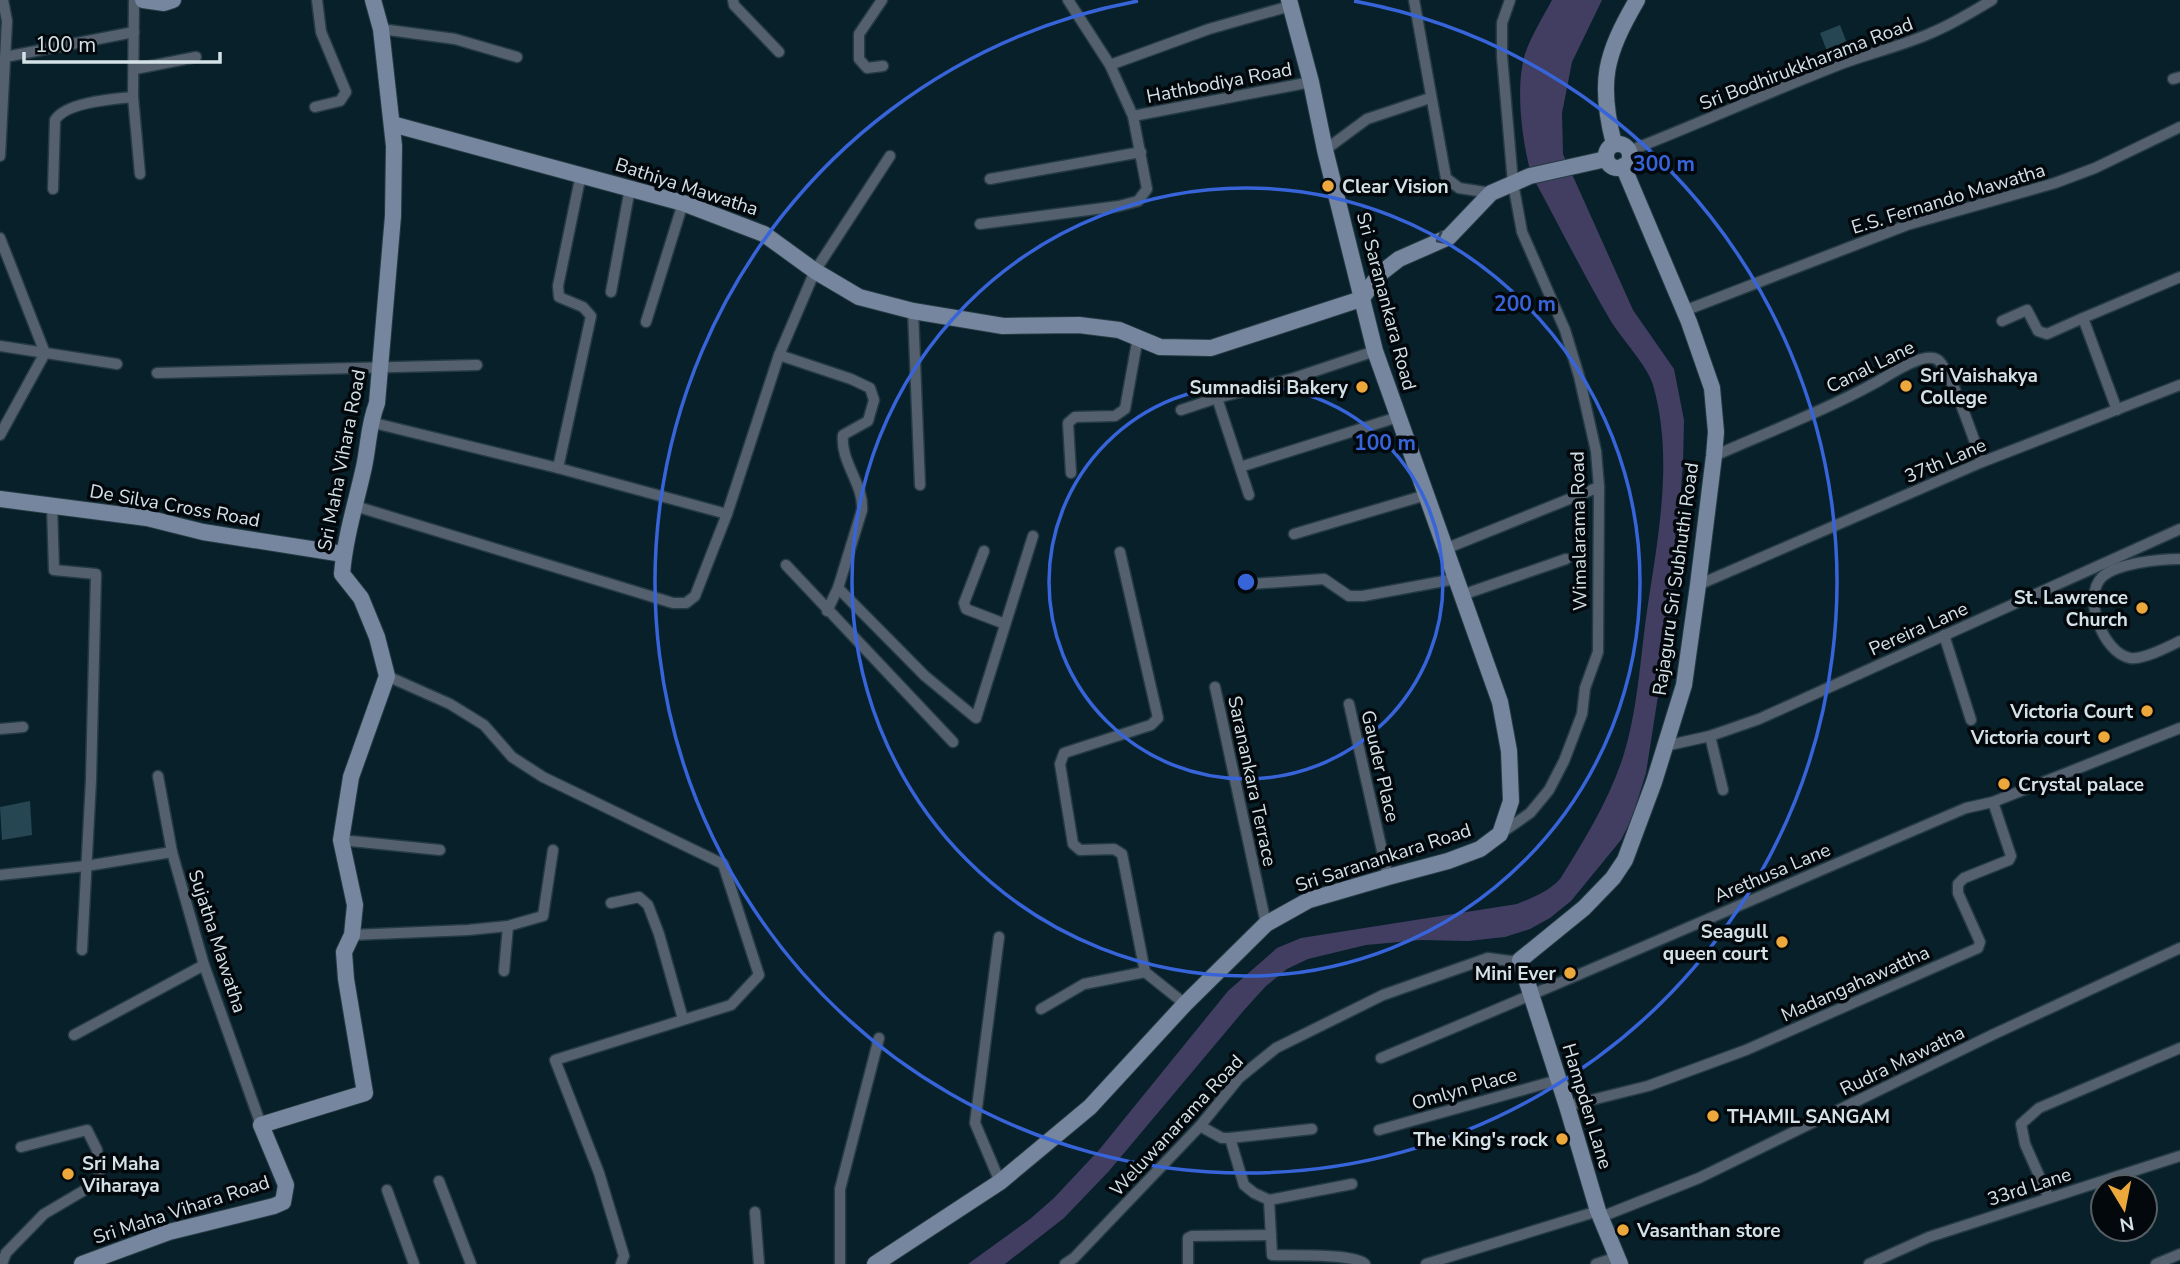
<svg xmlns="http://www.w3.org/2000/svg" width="2180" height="1264" viewBox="0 0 2180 1264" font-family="'Nunito Sans',sans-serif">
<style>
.green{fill:#264653}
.water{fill:#413e61}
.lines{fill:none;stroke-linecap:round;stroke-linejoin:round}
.street-casing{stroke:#253b44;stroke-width:13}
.secondary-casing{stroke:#253b44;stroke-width:18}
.street{stroke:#55606f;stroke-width:10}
.secondary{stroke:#76869e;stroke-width:16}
.oneway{stroke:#36414e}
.ring{fill:none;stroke:#3864da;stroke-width:3.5}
.poi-dot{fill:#eda83b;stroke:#02080c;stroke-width:2.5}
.labels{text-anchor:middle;stroke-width:7;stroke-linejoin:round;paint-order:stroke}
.street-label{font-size:19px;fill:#d4e2e8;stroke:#02080c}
.poi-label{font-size:19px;font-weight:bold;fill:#d4e2e8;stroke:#02080c;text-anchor:end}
.centre{fill:#3864da;stroke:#02080c;stroke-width:3.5}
.ring-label{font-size:21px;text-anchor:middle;font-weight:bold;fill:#3864da;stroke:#02080c;stroke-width:7;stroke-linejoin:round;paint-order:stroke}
</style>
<rect width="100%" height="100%" fill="#082029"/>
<g class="green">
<path d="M1840 25 1850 51 1830 59 1820 33Z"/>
<path d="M30 801 32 835 2 840 0 807Z"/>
</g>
<path class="water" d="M1552 0H1602L1572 62 1562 113 1563 154 1633 310 1674 369 1684 420 1683 464 1670 619 1646 773 1632 818 1621 840 1571 901 1550 918 1530 929 1505 937 1468 941 1421 940 1366 945 1308 959 1287 969 1266 986 1245 1009 1109 1171 1064 1218 1005 1264H968L1030 1219 1054 1198 1099 1150 1228 991 1277 948 1301 938 1517 904C1534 897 1548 892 1560 879 1584 841 1609 800 1623 757 1638 710 1640 659 1647 611 1658 537 1674 458 1653 385 1648 367 1623 340 1612 323 1583 274 1558 223 1531 174 1522 140 1515 88 1525 54 1531 36 1543 17 1552 0Z"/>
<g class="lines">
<g class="street-casing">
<g id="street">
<path d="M134 0 133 97 140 174"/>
<path d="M733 0 734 5 779 52"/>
<path d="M882 0 859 34V59L867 68 883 66"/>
<path d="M1068 0 1110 65 1209 29 1290 6"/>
<path d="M1414 0 1446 178 1459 188 1491 193"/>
<path d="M381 29 455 39 517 57"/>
<path d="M5 57 134 32"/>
<path d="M135 69 196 57"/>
<path d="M2173 79 2180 77"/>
<path d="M315 107 340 101 346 92 321 32 317 0"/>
<path d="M1133 116 1311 82"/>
<path d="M1325 150 1367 119 1430 98"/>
<path d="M1629 151C1700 123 1769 92 1841 64 1870 53 1902 46 1931 33 1953 24 1972 12 1992 0"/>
<path d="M0 156 7 21 3 0"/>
<path d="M990 179 1141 152"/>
<path d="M53 189 55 120C66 102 113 99 133 97"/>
<path d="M980 224 1119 206 1138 201 1147 189 1133 116 1110 65"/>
<path d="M0 238 45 353 0 435"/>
<path d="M611 292 630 188"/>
<path d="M913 311 920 485"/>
<path d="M1684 311 1907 225 2055 183 2095 168 2180 127"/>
<path d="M2002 321 2027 310 2038 331 2047 334 2083 318"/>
<path d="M646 322 683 203"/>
<path d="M0 346 117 364"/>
<path d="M779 355 851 379 870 388 874 400 868 421 843 435C840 462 864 484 862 510L838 588 827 611"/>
<path d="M157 373 477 365"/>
<path d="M1217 398 1249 495"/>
<path d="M1181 410 1217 398 1294 378 1375 351"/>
<path d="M2117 410 2083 318 2180 277"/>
<path d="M370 422 558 468 727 514"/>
<path d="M1714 456C1768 432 1824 411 1875 383 1888 376 1924 350 1938 360 1951 370 1975 443 1982 462"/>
<path d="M1240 467 1398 417"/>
<path d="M558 468 591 316 583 307 559 297 558 286 581 174"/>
<path d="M1071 473 1068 423 1075 417 1115 416 1125 409 1138 337"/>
<path d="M52 506 54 570 96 574 91 780 82 950"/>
<path d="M355 506 673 603H686L695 596 727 514 779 355 815 271 890 156"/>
<path d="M1294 534 1426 495"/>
<path d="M1445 549 1599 487"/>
<path d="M984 551 964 603 966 609 1005 624"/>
<path d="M1120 552 1158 718 1151 725 1064 753 1060 764 1073 844 1080 850 1114 849 1122 854 1145 972 1185 1004"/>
<path d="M2180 559C2160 559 2117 563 2102 577 2082 597 2103 653 2130 658 2143 660 2168 647 2180 641"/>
<path d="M786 565 953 742"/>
<path d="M1250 584 1324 579 1349 596H1363L1455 579"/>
<path d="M1698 585 1982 462 2180 385"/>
<path d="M838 588 925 676 976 718 1033 536"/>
<path d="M1462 595 1566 559"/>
<path d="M1944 635 1971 720"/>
<path d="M387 676 450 704 484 725 512 757 543 777 723 864 759 975 731 1005 555 1060 599 1173 624 1256 621 1264"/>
<path d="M1215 687 1266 924"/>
<path d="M1349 704 1388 877"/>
<path d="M0 729 23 727"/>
<path d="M1710 736 1723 790"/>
<path d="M1665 746 1710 736 1759 719 2180 529"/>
<path d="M158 776 172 852"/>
<path d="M1500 834 1530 813 1549 790 1564 761 1582 714 1585 688 1598 652 1599 487 1596 451 1579 376 1565 330 1522 232 1513 183 1502 56V23L1510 0"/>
<path d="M341 840 440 850"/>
<path d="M0 875 86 866 172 852 204 965 261 1125"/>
<path d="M611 903 639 897 648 905 659 934 683 1019"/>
<path d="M352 935 468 930 508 926 543 916 553 850"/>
<path d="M999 937 975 1123 1000 1182"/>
<path d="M504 971 508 926"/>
<path d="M1041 1009 1084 984 1145 972"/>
<path d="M74 1035 204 965"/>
<path d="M1381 1058C1577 977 1771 891 1966 808L1993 802 2180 728"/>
<path d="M1567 1106 1648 1086 1746 1050 1978 948 1980 942 1958 893V884L1964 878 2009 860 2011 856 1993 802"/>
<path d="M1200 1126 1222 1138H1230L1244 1185 1254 1193 1269 1200 1272 1255C1291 1256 1354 1253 1365 1264"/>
<path d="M1379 1130 1558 1080"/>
<path d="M1230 1138 1312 1129"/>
<path d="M439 1181 471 1264"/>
<path d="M387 1190 414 1264"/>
<path d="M2049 1198 2025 1144 2021 1124 2039 1108 2180 1048"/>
<path d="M1269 1200 1352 1184"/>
<path d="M755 1212 759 1264"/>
<path d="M1601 1217 1699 1178 1992 1035 2180 948"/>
<path d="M2 1264 6 1253 44 1214 100 1181 97 1150 87 1130 21 1147"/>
<path d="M840 1264V1189L879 1038"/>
<path d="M1065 1264 1074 1258 1200 1126 1239 1078 1276 1048 1383 995 1488 958 1510 961 1520 960"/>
<path d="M1188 1264V1238L1192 1236 1271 1235"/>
<path d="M1426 1264 1598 1211"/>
<path d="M1596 1264 1617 1257"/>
<path d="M1869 1264 1929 1237 2180 1156"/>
<path d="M2156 1264 2180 1254"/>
</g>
</g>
<g class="secondary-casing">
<g id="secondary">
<path d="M143 0 164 3 173 0"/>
<path d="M392 124 683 203 764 234 815 271 859 297 913 311 1003 326 1079 325 1119 330 1160 347 1211 348 1361 299 1381 273 1399 259 1449 237 1491 193 1530 176 1606 159"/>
<path d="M1614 144C1598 82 1605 55 1637 0"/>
<circle cx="1618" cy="156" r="12"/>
<path d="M0 499 147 518 203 532 343 554"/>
<path d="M82 1264 169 1232 274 1206 283 1202 286 1185 261 1125 365 1093 346 979 344 952 352 935 355 905 341 840 351 777 387 676 377 637 361 598 342 574C345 537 356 503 364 467 369 443 368 427 377 403L393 216 394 146 381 29 373 0"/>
<path d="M875 1264 1000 1182 1090 1107 1185 1004 1266 924 1309 900 1388 877 1448 861 1480 849 1500 834 1511 801 1509 751 1500 702 1375 351 1325 150 1311 82 1289 0"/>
<path d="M1620 1264 1598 1211 1567 1106 1520 960 1584 908 1613 878 1625 860 1654 782 1684 685 1698 585 1714 456 1716 432 1712 388 1689 322 1623 166"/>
</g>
</g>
<use href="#street" class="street"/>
<use href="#secondary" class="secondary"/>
</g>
<defs><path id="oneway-chevron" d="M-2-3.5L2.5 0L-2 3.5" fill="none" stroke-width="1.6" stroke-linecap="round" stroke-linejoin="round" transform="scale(1.75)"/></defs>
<use class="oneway" href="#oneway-chevron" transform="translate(1441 239) rotate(152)"/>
<g class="ring">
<circle cx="1246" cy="582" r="197"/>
<circle cx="1246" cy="582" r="394"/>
<path d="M1354 1A591 591 0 1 1 1138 1"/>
</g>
<g class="poi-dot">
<circle cx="1328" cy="186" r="7"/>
<circle cx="1906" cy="386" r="7"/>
<circle cx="1362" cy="387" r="7"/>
<circle cx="2142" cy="608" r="7"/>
<circle cx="2147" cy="711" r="7"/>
<circle cx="2104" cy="737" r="7"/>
<circle cx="2004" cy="784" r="7"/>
<circle cx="1782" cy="942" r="7"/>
<circle cx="1570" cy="973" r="7"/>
<circle cx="1713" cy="1116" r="7"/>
<circle cx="1562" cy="1139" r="7"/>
<circle cx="68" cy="1174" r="7"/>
<circle cx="1623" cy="1230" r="7"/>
</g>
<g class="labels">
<g class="street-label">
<text transform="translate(1806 63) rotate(-21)" y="7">Sri Bodhirukkharama Road</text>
<text transform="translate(1219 82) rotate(-11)" y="7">Hathbodiya Road</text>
<text transform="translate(687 186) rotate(18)" y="7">Bathiya Mawatha</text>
<text transform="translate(1948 198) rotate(-17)" y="7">E.S. Fernando Mawatha</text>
<text transform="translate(1387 301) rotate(75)" y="7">Sri Saranankara Road</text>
<text transform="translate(1870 366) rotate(-26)" y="7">Canal Lane</text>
<text transform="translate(341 460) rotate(-79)" y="7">Sri Maha Vihara Road</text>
<text transform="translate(1945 460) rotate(-23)" y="7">37th Lane</text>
<text transform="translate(175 505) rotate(10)" y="7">De Silva Cross Road</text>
<text transform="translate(1578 531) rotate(-91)" y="7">Wimalarama Road</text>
<text transform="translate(1675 579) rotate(-82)" y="7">Rajaguru Sri Subhuthi Road</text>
<text transform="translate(1918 628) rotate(-24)" y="7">Pereira Lane</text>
<text transform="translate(1381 766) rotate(77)" y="7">Gauder Place</text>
<text transform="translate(1253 781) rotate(78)" y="7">Saranankara Terrace</text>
<text transform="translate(1383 857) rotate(-18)" y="7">Sri Saranankara Road</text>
<text transform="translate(1772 872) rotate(-23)" y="7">Arethusa Lane</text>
<text transform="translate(218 941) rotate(72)" y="7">Sujatha Mawatha</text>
<text transform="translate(1855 983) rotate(-24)" y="7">Madangahawattha</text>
<text transform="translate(1902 1060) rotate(-26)" y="7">Rudra Mawatha</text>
<text transform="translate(1464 1088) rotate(-16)" y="7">Omlyn Place</text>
<text transform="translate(1588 1106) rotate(73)" y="7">Hampden Lane</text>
<text transform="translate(1176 1125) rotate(-47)" y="7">Weluwanarama Road</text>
<text transform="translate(2029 1186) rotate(-18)" y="7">33rd Lane</text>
<text transform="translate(181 1209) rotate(-18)" y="7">Sri Maha Vihara Road</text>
</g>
<g class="poi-label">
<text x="1342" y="193" text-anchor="start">Clear Vision</text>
<text x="1920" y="382" text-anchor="start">Sri Vaishakya<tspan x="1920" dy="22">College</tspan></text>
<text x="1348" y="394">Sumnadisi Bakery</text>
<text x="2128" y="604">St. Lawrence<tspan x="2128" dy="22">Church</tspan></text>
<text x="2133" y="718">Victoria Court</text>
<text x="2090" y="744">Victoria court</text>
<text x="2018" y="791" text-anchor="start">Crystal palace</text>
<text x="1768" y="938">Seagull<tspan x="1768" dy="22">queen court</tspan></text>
<text x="1556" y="980">Mini Ever</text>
<text x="1727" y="1123" text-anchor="start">THAMIL SANGAM</text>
<text x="1548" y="1146">The King's rock</text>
<text x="82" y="1170" text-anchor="start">Sri Maha<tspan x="82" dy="22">Viharaya</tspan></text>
<text x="1637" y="1237" text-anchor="start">Vasanthan store</text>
</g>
</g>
<circle cx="1246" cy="582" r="10" class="centre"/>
<g class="ring-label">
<text x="1664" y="171">300 m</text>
<text x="1525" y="311">200 m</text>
<text x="1385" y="450">100 m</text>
</g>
<g transform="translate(2124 1208) rotate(170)"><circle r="33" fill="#02080c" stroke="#565f64" stroke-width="2"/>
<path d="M0-5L12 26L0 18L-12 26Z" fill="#eda83b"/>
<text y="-10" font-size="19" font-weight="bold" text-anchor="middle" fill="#d4e2e8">N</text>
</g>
<path d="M24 52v10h196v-10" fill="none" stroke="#d4e2e8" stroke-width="3.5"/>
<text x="35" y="52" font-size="21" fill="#d4e2e8" stroke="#02080c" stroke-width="5" paint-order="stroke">100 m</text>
</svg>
